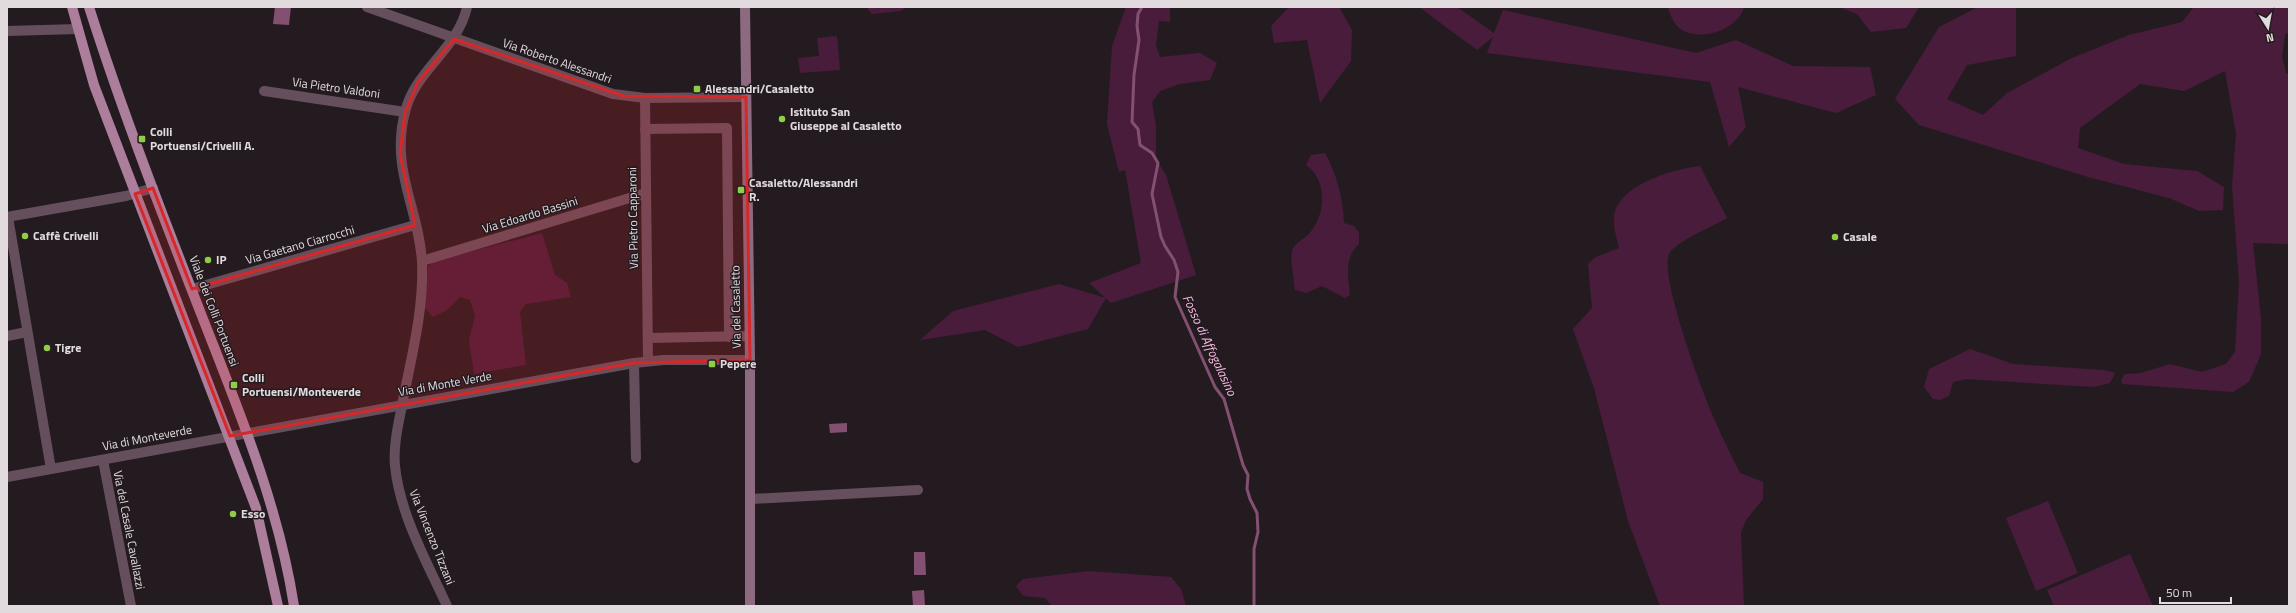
<svg xmlns="http://www.w3.org/2000/svg" width="2296" height="613" viewBox="0 0 2296 613" font-family="'Titillium Web',sans-serif">
<style>
.green{fill:#4a1c3b}
.water{fill:#835071}
.lines{fill:none;stroke-linecap:round;stroke-linejoin:round}
.stream{stroke:#835071;stroke-width:3}
.street{stroke:#664f5d;stroke-width:10}
.secondary{stroke:#8e6a80;stroke-width:10}
.primary{stroke:#ad7e9c;stroke-width:10}
.marked{fill:#d62828;fill-opacity:0.2;stroke:#d62828;stroke-width:3;stroke-linejoin:round}
.poi-dot{fill:#8dce44;stroke:#241b21;stroke-width:1.5}
.labels{text-anchor:middle;stroke-width:3;stroke-linejoin:round;paint-order:stroke}
.street-label{font-size:12px;fill:#e1dbde;stroke:#241b21}
.poi-label{font-size:12px;font-weight:bold;fill:#e1dbde;stroke:#241b21;text-anchor:start}
.water-label{font-size:13px;font-style:italic;fill:#febde6;stroke:#241b21}
</style>
<rect width="100%" height="100%" fill="#241b21"/>
<g class="green">
<path d="M866 7H906L901 11 872 14Z"/>
<path d="M1126 7H1170V22L1159 21 1156 45 1160 57 1200 53 1217 63 1210 80 1180 84 1160 91 1152 102 1156 126V159L1166 175 1196 275 1111 303 1089 283 1141 263 1125 170 1119 172 1107 124 1112 46Z"/>
<path d="M1289 7H1339L1352 30 1351 61 1320 103 1307 40 1274 43 1271 26Z"/>
<path d="M1419 7H1457L1494 33 1503 10 1696 53 1736 40 1793 66 1870 67 1876 95 1836 113 1738 87 1746 127 1729 147 1710 82 1487 53 1493 37 1477 50Z"/>
<path d="M1668 7H1744C1739 29 1701 42 1682 30 1674 25 1670 15 1668 7Z"/>
<path d="M1839 7H1919L1906 28 1871 32 1857 14Z"/>
<path d="M1978 7H2016V56L1967 65 1947 99 1983 115 2007 93 2072 58 2129 35 2182 22 2194 7H2289V33L2285 34 2282 57 2286 73 2289 74V244L2253 243 2261 319V354L2249 382 2233 392 2122 384 2121 380 2125 374 2141 373 2170 364 2202 372 2226 364 2235 352 2239 282 2232 186 2236 134 2225 71 2184 91 2140 84 2080 128 2078 148 2124 164 2197 171 2224 187 2223 210 2199 211 2169 198 2088 177 1919 125 1895 99 1939 27Z"/>
<path d="M837 36 840 70 800 73 798 58 819 56 817 38Z"/>
<path d="M1325 153C1337 175 1343 198 1344 223L1354 226 1359 233V244C1344 258 1348 276 1350 295L1345 298 1322 286 1306 293 1295 290 1294 285C1294 275 1290 261 1292 251 1294 243 1304 239 1309 234 1326 215 1328 180 1306 165L1311 155Z"/>
<path d="M1700 166 1727 218C1712 227 1681 239 1670 252 1656 269 1705 400 1716 423 1723 440 1732 456 1740 473L1763 482V499L1746 520 1741 533 1744 606H1660L1628 521 1594 388 1573 329 1592 308 1588 264 1596 257 1619 248C1617 239 1613 227 1614 218 1616 185 1674 169 1700 166Z"/>
<path d="M542 233 555 275 567 283 571 297 526 304 520 312 526 365 474 374 469 340 475 316 470 300 460 297 447 310 433 317 425 308 428 266 435 261Z"/>
<path d="M1059 284 1106 298 1088 329 1018 347 985 330 920 340 953 311Z"/>
<path d="M1970 349 2013 364 2103 370 2115 373 2110 383 2094 387 1966 379 1953 382 1949 396 1940 400 1933 399 1924 387 1929 369Z"/>
<path d="M2048 501 2078 573 2036 591 2006 518Z"/>
<path d="M2130 554 2153 606H2054L2047 590Z"/>
<path d="M1089 571 1171 577 1181 589 1186 606H1052L1045 598 1023 596 1016 586 1023 579Z"/>
</g>
<g class="water">
<path d="M275 7H291L289 25 273 24Z"/>
<path d="M847 423V432L830 433 829 424Z"/>
<path d="M914 552H925L926 575H914Z"/>
<path d="M924 590 925 606H913L912 591Z"/>
</g>
<g class="lines">
<path class="stream" d="M1142 7 1138 14 1137 26 1139 40 1134 75 1132 122 1138 129 1140 145 1152 153 1158 163 1152 194 1161 237 1165 246 1174 260 1178 272 1175 297 1215 387 1224 399 1243 465 1248 475 1247 489 1250 499 1257 513 1258 532 1254 549V606"/>
<g class="street">
<path d="M367 7 613 94 645 98 746 97"/>
<path d="M7 31 78 29"/>
<path d="M264 91 405 112"/>
<path d="M645 98 648 361"/>
<path d="M645 129 727 128 729 337"/>
<path d="M7 217 126 196 153 188"/>
<path d="M8 217 51 469"/>
<path d="M422 261 646 193"/>
<path d="M192 289 415 225"/>
<path d="M7 336 27 332"/>
<path d="M648 338 749 336"/>
<path d="M634 363 636 458"/>
<path d="M103 460 131 606"/>
<path d="M7 477 634 363 663 360H750"/>
<path d="M751 499 918 490"/>
<path d="M447 606C427 562 400 515 395 466 393 444 399 422 403 400 412 354 424 309 422 262 419 208 390 170 405 112 415 70 458 49 467 7"/>
</g>
<path class="secondary" d="M745 7 750 360V606"/>
<g class="primary">
<path d="M72 7 94 85 256 508 278 606"/>
<path d="M89 7C123 114 164 219 205 324 241 416 279 508 294 606"/>
</g>
</g>
<path class="marked" d="M454 39 624 96 746 97 750 360 634 363 230 436 135 194 153 188 192 289 415 225 400 154 405 112 418 82Z"/>
<g class="poi-dot">
<rect x="693" y="85" width="8" height="8" rx="2"/>
<circle cx="782" cy="119" r="4"/>
<rect x="138" y="135" width="8" height="8" rx="2"/>
<rect x="737" y="186" width="8" height="8" rx="2"/>
<circle cx="25" cy="236" r="4"/>
<circle cx="1835" cy="237" r="4"/>
<circle cx="208" cy="260" r="4"/>
<circle cx="47" cy="348" r="4"/>
<rect x="708" y="360" width="8" height="8" rx="2"/>
<rect x="230" y="381" width="8" height="8" rx="2"/>
<circle cx="233" cy="514" r="4"/>
</g>
<g class="labels">
<g class="street-label">
<text transform="translate(557 61) rotate(19)" y="4">Via Roberto Alessandri</text>
<text transform="translate(336 88) rotate(8)" y="4">Via Pietro Valdoni</text>
<text transform="translate(530 215) rotate(-17)" y="4">Via Edoardo Bassini</text>
<text transform="translate(633 218) rotate(-91)" y="4">Via Pietro Capparoni</text>
<text transform="translate(300 245) rotate(-16)" y="4">Via Gaetano Ciarrocchi</text>
<text transform="translate(736 307) rotate(-91)" y="4">Via del Casaletto</text>
<text transform="translate(214 311) rotate(69)" y="4">Viale dei Colli Portuensi</text>
<text transform="translate(445 384) rotate(-10)" y="4">Via di Monte Verde</text>
<text transform="translate(147 438) rotate(-11)" y="4">Via di Monteverde</text>
<text transform="translate(129 530) rotate(79)" y="4">Via del Casale Cavallazzi</text>
<text transform="translate(432 537) rotate(68)" y="4">Via Vincenzo Tizzani</text>
</g>
<g class="poi-label">
<text x="705" y="93">Alessandri/Casaletto</text>
<text x="790" y="116">Istituto San<tspan x="790" dy="14">Giuseppe al Casaletto</tspan></text>
<text x="150" y="136">Colli<tspan x="150" dy="14">Portuensi/Crivelli A.</tspan></text>
<text x="749" y="187">Casaletto/Alessandri<tspan x="749" dy="14">R.</tspan></text>
<text x="33" y="240">Caffè Crivelli</text>
<text x="1843" y="241">Casale</text>
<text x="216" y="264">IP</text>
<text x="55" y="352">Tigre</text>
<text x="720" y="368">Pepere</text>
<text x="242" y="382">Colli<tspan x="242" dy="14">Portuensi/Monteverde</tspan></text>
<text x="241" y="518">Esso</text>
</g>
<g class="water-label">
<text transform="translate(1210 345) rotate(65)" y="5">Fosso di Affogalasino</text>
</g>
</g>
<rect width="2296" height="613" fill="none" stroke="#e1dbde" stroke-width="16"/>
<g transform="translate(2268 28) rotate(169)" stroke="#241b21" stroke-width="3" paint-order="stroke">
<path d="M0-3L7 15L0 10L-7 15Z" fill="#e1dbde"/>
<text y="-6" font-size="11" font-weight="bold" text-anchor="middle" fill="#e1dbde">N</text>
</g>
<path d="M2160 597v6h71v-6" fill="none" stroke="#e1dbde" stroke-width="2"/>
<text x="2166" y="597" font-size="12" fill="#e1dbde" stroke="#241b21" stroke-width="3" paint-order="stroke">50 m</text>
</svg>
